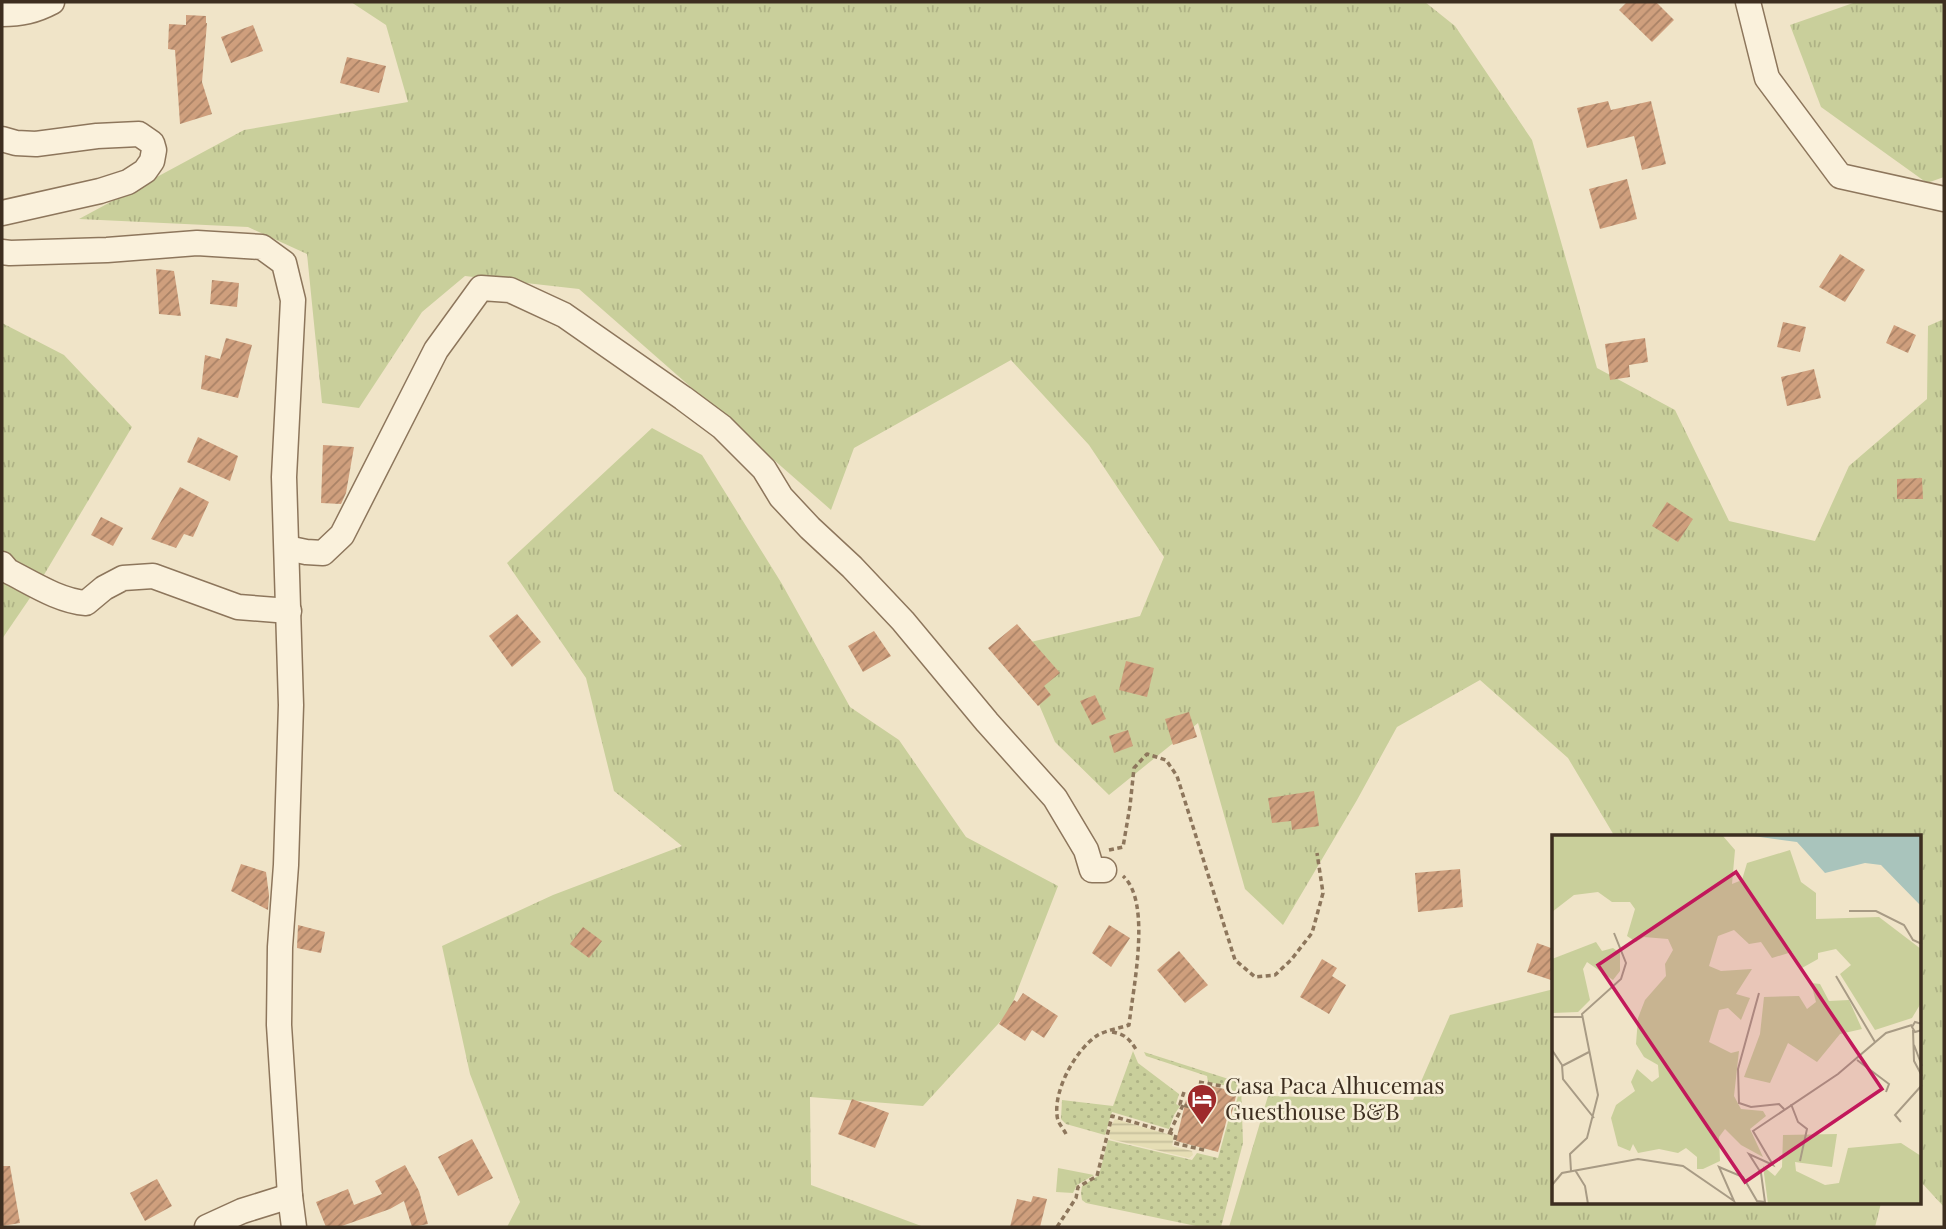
<svg xmlns="http://www.w3.org/2000/svg" width="1946" height="1229" viewBox="0 0 1946 1229" font-family="'Playfair Display',serif">
<style>
.farmland{fill:url(#farmland-rules)}
.grass{fill:url(#grass-tufts)}
.garden{fill:url(#garden-dots)}
.building{fill:url(#building-hatch)}
.lines{fill:none;stroke-linecap:round;stroke-linejoin:round}
.minor-casing{stroke:#8d765c;stroke-width:27}
.path{stroke:#8d765c;stroke-width:3.5;stroke-dasharray:5 3.5;stroke-linecap:butt}
.minor{stroke:#faf1dc;stroke-width:24}
.labels{text-anchor:middle;stroke-width:5;stroke-linejoin:round;paint-order:stroke}
.poi-label{font-size:23px;fill:#3d2e20;stroke:#f7eed8;text-anchor:start}
.inset-road{fill:none;stroke:#a89b85;stroke-width:2}
.view{fill:#c2185b;fill-opacity:0.15;stroke:#c2185b;stroke-width:3.5}
.inset-edge{fill:none;stroke:#3d2e20;stroke-width:3.5}
</style>
<defs>
<pattern id="farmland-rules" width="6" height="5" patternUnits="userSpaceOnUse" patternTransform="scale(1.75)"><rect width="6" height="5" fill="#e6deb5"/><path d="M0 2.5h6" fill="none" stroke="#c6bf9b"/></pattern>
<pattern id="grass-tufts" width="24" height="20" patternUnits="userSpaceOnUse" patternTransform="scale(1.75)"><rect width="24" height="20" fill="#c9cf9b"/><path d="M3 7l-1-3M5 7V3M7 7l1-3M15 17l-1-3M17 17v-4M19 17l1-3" fill="none" stroke="#aeb285"/></pattern>
<pattern id="garden-dots" width="8" height="8" patternUnits="userSpaceOnUse" patternTransform="scale(1.75)"><rect width="8" height="8" fill="#c9cf9b"/><path d="M2 2h.1M6 6h.1" fill="none" stroke="#aeb285" stroke-width="1.8" stroke-linecap="round"/></pattern>
<pattern id="building-hatch" width="6" height="6" patternUnits="userSpaceOnUse" patternTransform="scale(1.75)"><rect width="6" height="6" fill="#cf9f7d"/><path d="M-1 1l2-2M0 6l6-6M5 7l2-2" fill="none" stroke="#a98266"/></pattern>
</defs>
<rect width="100%" height="100%" fill="#f0e4c8"/>
<path class="farmland" d="M1115 1119 1174 1136 1172 1146 1192 1151 1193 1155 1189 1158 1110 1139 1109 1129Z"/>
<g class="grass">
<path d="M351 2H1425L1455 26 1532 140 1597 368 1675 410 1729 521 1815 541 1849 466 1927 399 1928 326 1944 319V1207L1920 1181V837H1615L1568 758 1480 680 1397 727 1357 800 1283 925 1245 889 1198 723 1109 795 1055 742 1014 646 1140 616 1164 557 1089 445 1011 360 854 448 831 510 579 289 465 276 422 312 359 408 322 403 307 254 248 227 79 219 244 130 408 102 386 25Z"/>
<path d="M1856 2H1944V177L1927 183 1821 107 1790 25Z"/>
<path d="M2 323 64 355 132 427 32 595 2 639Z"/>
<path d="M652 428 702 455 782 584 850 707 899 740 966 837 1058 886 1009 1012 923 1106 810 1097 811 1185 924 1227H507L520 1202 470 1074 442 946 553 895 682 846 614 791 586 678 507 563Z"/>
<path d="M1554 989V1203H1881L1875 1227H1229L1268 1096 1413 1100 1450 1015Z"/>
<path d="M1058 1168 1094 1175 1077 1185 1073 1193 1056 1192Z"/>
</g>
<g class="garden">
<path d="M1133 1051 1138 1063 1179 1094 1176 1104 1180 1106 1174 1115 1169 1129 1112 1112 1105 1135 1066 1124 1061 1119 1062 1100 1113 1106Z"/>
<path d="M1144 1052 1238 1082 1237 1092 1228 1089V1086L1208 1082 1207 1076 1146 1056Z"/>
<path d="M1241 1085 1243 1143 1221 1227H1201L1086 1203 1082 1200 1081 1193 1082 1186 1099 1175 1108 1140 1192 1160 1197 1153 1218 1158 1229 1118H1232Z"/>
</g>
<g class="building">
<path d="M1627 2H1656L1674 20 1652 42 1619 10Z"/>
<path d="M186 15 206 16V23H207L202 82 212 114 180 124 175 50 168 49 169 24 186 25Z"/>
<path d="M253 25 263 51 231 63 221 37Z"/>
<path d="M347 57 386 66 379 93 340 83Z"/>
<path d="M1608 101 1611 110 1651 101 1666 164 1642 170 1634 136 1587 148 1577 108Z"/>
<path d="M1627 179 1637 219 1600 229 1589 189Z"/>
<path d="M1840 254 1865 270 1845 302 1819 287Z"/>
<path d="M156 269 174 271 181 316 159 314Z"/>
<path d="M212 280 239 283 237 307 210 304Z"/>
<path d="M1783 322 1806 327 1800 352 1777 347Z"/>
<path d="M1894 325 1916 335 1908 353 1886 343Z"/>
<path d="M226 338 252 345 238 398 201 389 205 355 220 359Z"/>
<path d="M1645 338 1648 362 1629 365 1630 377 1610 380 1605 344Z"/>
<path d="M1814 369 1821 398 1787 406 1781 377Z"/>
<path d="M198 437 238 456 230 481 187 462Z"/>
<path d="M323 445 354 447 346 493 341 504 321 503Z"/>
<path d="M1922 478 1923 499H1897V479Z"/>
<path d="M180 487 209 502 193 537 184 534 176 548 151 539Z"/>
<path d="M1667 502 1693 519 1678 542 1652 526Z"/>
<path d="M101 517 123 528 113 546 91 535Z"/>
<path d="M517 614 541 642 512 667 489 636Z"/>
<path d="M1017 624 1060 673 1044 686 1051 695 1038 706 988 648Z"/>
<path d="M874 631 891 656 863 672 848 646Z"/>
<path d="M1126 661 1154 668 1147 697 1119 690Z"/>
<path d="M1095 695 1106 719 1092 725 1080 701Z"/>
<path d="M1189 712 1197 737 1173 745 1165 719Z"/>
<path d="M1128 730 1133 746 1114 753 1109 736Z"/>
<path d="M1314 791 1319 826 1292 830 1291 821 1272 823 1268 798Z"/>
<path d="M241 864 266 872 269 895 268 910 231 891Z"/>
<path d="M1460 869 1463 907 1418 912 1415 873Z"/>
<path d="M298 925 325 932 321 953 297 948Z"/>
<path d="M1109 925 1130 938 1111 967 1092 953Z"/>
<path d="M583 927 602 941 589 958 570 944Z"/>
<path d="M1537 943 1554 949V981L1527 972Z"/>
<path d="M1179 951 1208 985 1185 1003 1157 970Z"/>
<path d="M1322 959 1337 968 1332 976 1346 985 1329 1014 1300 997Z"/>
<path d="M1023 993 1058 1016 1044 1038 1032 1030 1025 1041 999 1024 1014 1000 1017 1002Z"/>
<path d="M1207 1085 1237 1092 1231 1116 1228 1115 1218 1152 1176 1141 1186 1100 1202 1104Z"/>
<path d="M852 1099 889 1113 875 1148 838 1134Z"/>
<path d="M472 1139 493 1178 458 1196 438 1157Z"/>
<path d="M405 1165 419 1191 428 1224 412 1227 404 1201 390 1209 339 1227H326L316 1202 348 1189 354 1205 382 1194 375 1181Z"/>
<path d="M2 1166H10L20 1223 2 1226Z"/>
<path d="M157 1179 172 1206 145 1221 130 1193Z"/>
<path d="M1033 1196 1047 1199 1040 1227H1010L1017 1199 1031 1202Z"/>
</g>
<g class="lines">
<g class="minor-casing">
<g id="minor">
<path d="M1748 2 1767 78 1840 176 1944 199"/>
<path d="M2 14C21 14 35 11 52 2"/>
<path d="M2 139 16 143 36 144 97 136 139 134 152 143 154 150 152 161 145 171 128 182 100 191 2 213"/>
<path d="M2 252 10 253 107 250 197 243 262 247 284 263 293 300 284 477 291 705 286 865 280 947 279 1025 290 1196 294 1227"/>
<path d="M287 548 306 552 323 553 342 535 436 350 481 288 510 290 564 315 683 398 722 427 764 469 781 497 810 528 852 567 903 621 987 722 1055 798 1086 850 1092 870H1104"/>
<path d="M2 564 8 571C32 583 59 601 86 603L104 588 123 578 153 576 238 607 289 611"/>
<path d="M207 1227 242 1211 290 1196"/>
</g>
</g>
<g class="path">
<path d="M1109 850 1123 847 1130 806 1134 768 1147 754 1166 760 1177 776 1235 960 1255 977 1275 975 1291 960 1312 933 1323 893 1317 853"/>
<path d="M1112 1032C1126 1034 1130 1040 1137 1051"/>
<path d="M1199 1082 1222 1086"/>
<path d="M1184 1092 1180 1104 1197 1109"/>
<path d="M1183 1105 1170 1132H1167L1176 1135 1174 1143 1204 1150"/>
<path d="M1066 1134C1063 1128 1057 1122 1057 1115 1054 1089 1076 1049 1098 1035 1107 1030 1120 1028 1129 1025 1133 988 1152 902 1123 876"/>
<path d="M1057 1227 1076 1198 1078 1187 1097 1176 1112 1116 1167 1132"/>
</g>
<use href="#minor" class="minor"/>
</g>
<defs>
<g id="hotel-pin" transform="scale(1.575)"><path d="M0 17L-7.5 6A9.5 9.5 0 1 1 7.5 6Z" fill="#9e2a2b" stroke="#f7eed8"/><path d="M-6-4.5h1.5V1H6V5H4.5V3h-9V5H-6ZM-4 0a1.8 1.8 0 1 1 3.6 0ZM.5 0V-2.5h3Q6-2.5 6 0Z" fill="#fff"/></g>
</defs>
<g fill-rule="evenodd">
<use href="#hotel-pin" x="1202" y="1099"/>
</g>
<g class="labels">
<g class="poi-label">
<text x="1225" y="1094">Casa Paca Alhucemas<tspan x="1225" dy="26">Guesthouse B&amp;B</tspan></text>
</g>
</g>
<g transform="translate(1552 835)">
<rect width="369" height="369" fill="#f0e4c8"/>
<path d="M0 1H171L183 15 180 49 190 45 195 28 238 15 249 47 264 58V84L327 82 369 114V168L360 183 323 195 288 139 299 130 284 114 266 118V124L250 133 240 117 220 123 209 107 197 109 182 95 166 101 157 131 169 136 200 134 184 159 198 163 189 185 176 173 167 175 157 207 179 218 187 216 182 261 189 274 211 276 214 281 198 294 211 322 189 310 173 294 167 302 168 326 151 334H145V322L134 313 126 318 107 314 86 318 81 309 78 316 66 311 59 283 64 270 83 256 79 247 85 234 100 247 107 242 106 230 92 222 84 209 86 183 93 165 114 141 113 129 121 115 116 104 92 102 84 107 75 101 83 74 78 67H60L46 57 22 60 0 77ZM44 107 50 116 61 113 68 118V136L61 145 35 127 31 134 38 165 26 177 0 178V124ZM259 148 268 149 277 166 297 165 310 194 288 199 265 227 236 208 218 248 192 242 208 199 212 162 247 161 255 174 264 167ZM285 299 280 332 243 327 244 336 273 350 287 348 296 313 349 308 369 321V369H216L211 331 223 341 230 332 231 300Z" fill="#c9cf9b"/>
<path d="M201 1H369V71L329 30 313 28 273 38 245 7Z" fill="#a9c4bc"/>
<path class="inset-road" d="M297 76H324L352 90 361 105 370 109M284 141 323 207M207 158 186 234 187 268 199 272 227 269 232 274M0 182H30M370 189 363 187 360 192 363 197 370 195M361 195 362 226 370 241M362 210 370 231M0 215 10 230 11 244 42 283M305 225 337 249 334 257M10 231 37 217M239 269 246 287 255 294 248 326M349 287 343 280 370 250M23 335 33 351 36 369M19 336 18 319 35 303 46 260 30 179 69 144 74 128 62 98M0 350 10 338 86 324 131 331 182 366 167 332 191 342 205 366 213 367 209 338 197 319 221 330 201 296 286 239 334 198 360 190"/>
<path class="view" d="M184 37 330 254 193 347 46 130Z"/>
<rect width="369" height="369" class="inset-edge"/>
</g>
<rect width="1946" height="1229" fill="none" stroke="#3d2e20" stroke-width="7"/>
</svg>
